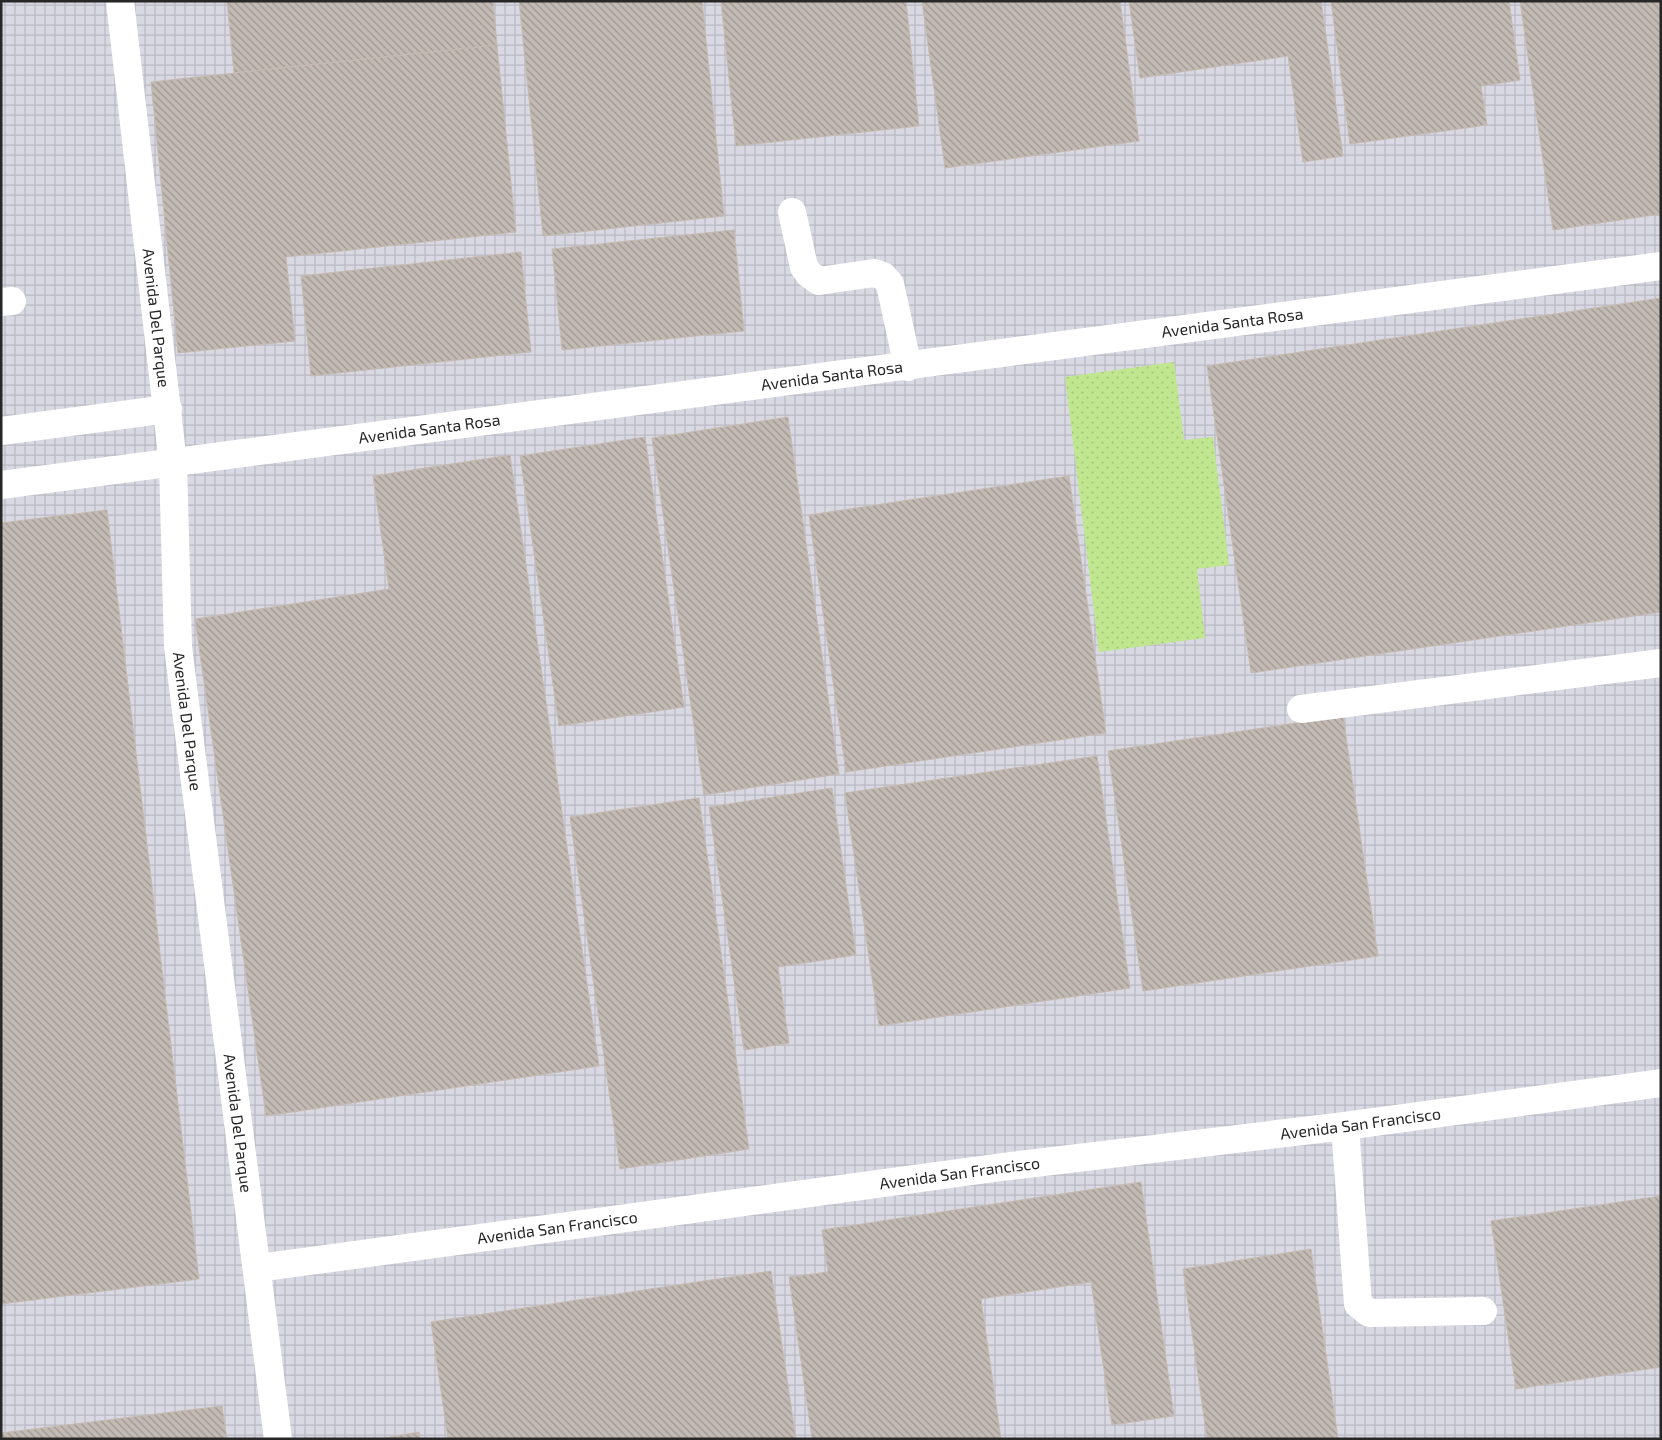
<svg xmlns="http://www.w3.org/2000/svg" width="1662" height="1440" viewBox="0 0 1662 1440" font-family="'Exo 2',sans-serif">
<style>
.industrial{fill:url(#industrial-grid)}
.garden{fill:url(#garden-dots)}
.building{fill:url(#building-back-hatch);stroke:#c6bab1}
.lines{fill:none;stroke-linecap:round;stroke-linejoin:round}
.minor{stroke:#fff;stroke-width:28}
.labels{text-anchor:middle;stroke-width:5;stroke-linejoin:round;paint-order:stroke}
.street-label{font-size:16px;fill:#272727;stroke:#fff}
</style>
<defs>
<pattern id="industrial-grid" width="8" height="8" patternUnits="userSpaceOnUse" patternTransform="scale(1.25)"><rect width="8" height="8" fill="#d9d9e3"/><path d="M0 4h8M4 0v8" fill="none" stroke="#babac3"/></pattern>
<pattern id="garden-dots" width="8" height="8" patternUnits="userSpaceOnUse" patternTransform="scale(1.25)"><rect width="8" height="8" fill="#c0e78f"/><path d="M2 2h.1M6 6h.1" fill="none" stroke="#a5c67b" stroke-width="1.8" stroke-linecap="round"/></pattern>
<pattern id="building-back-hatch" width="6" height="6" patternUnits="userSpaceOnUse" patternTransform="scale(1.25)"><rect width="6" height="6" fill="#c2bab3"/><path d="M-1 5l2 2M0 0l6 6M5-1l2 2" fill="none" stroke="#9e9792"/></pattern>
</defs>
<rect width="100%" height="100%" fill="#ebded7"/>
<rect class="industrial" x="1" y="1" width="1660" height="1438"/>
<path class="garden" d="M1174 362 1184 440 1213 437 1229 565 1197 569 1205 638 1099 652 1065 377Z"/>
<g class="building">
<path d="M227 1H493L497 45 234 73Z"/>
<path d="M519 1H702L724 216 543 236Z"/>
<path d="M721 1H906L919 126 736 146Z"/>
<path d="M922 1H1120L1139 141 945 168Z"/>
<path d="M1129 1H1321L1343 156 1303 162 1288 56 1140 78Z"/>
<path d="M1331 1H1509L1520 80 1481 86 1487 125 1350 144Z"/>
<path d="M1520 1H1661V214L1553 230Z"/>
<path d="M497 45 516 232 286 257 295 341 178 353 151 82Z"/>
<path d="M734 230 744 331 562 350 552 249Z"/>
<path d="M521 252 531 352 311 376 301 276Z"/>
<path d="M1661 298V612L1251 673 1207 366Z"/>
<path d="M788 417 839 774 704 795 652 438Z"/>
<path d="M645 437 684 707 559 726 520 456Z"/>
<path d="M510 455 599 1066 266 1116 195 619 389 589 373 476Z"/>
<path d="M1069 476 1106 733 846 772 809 515Z"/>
<path d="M107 510 199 1279 1 1304V523Z"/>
<path d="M1343 716 1378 956 1143 991 1108 751Z"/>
<path d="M1097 756 1130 988 879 1026 845 793Z"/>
<path d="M832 788 856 955 778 967 789 1043 744 1050 709 807Z"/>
<path d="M699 798 749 1149 620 1169 570 817Z"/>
<path d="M1141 1182 1174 1416 1112 1425 1091 1282 981 1299 1001 1439H812L789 1277 828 1272 822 1230Z"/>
<path d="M1661 1196V1367L1516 1389 1491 1221Z"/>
<path d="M1311 1249 1338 1439H1207L1183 1269Z"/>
<path d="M771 1271 796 1439H448L431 1322Z"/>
<path d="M222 1406 227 1439H1V1433Z"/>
<path d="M419 1432 420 1439H379Z"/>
</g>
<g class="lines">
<g class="minor">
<path id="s1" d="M120 1 173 463 178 647 278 1439"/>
<path d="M792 212 804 267 809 274 819 281 874 273 883 276 890 284 908 367"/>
<path d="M1 302 12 301"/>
<path d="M1 431 168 409"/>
<path id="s2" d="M1 485 1661 266"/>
<path d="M1301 709 1661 663"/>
<path d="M1345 1126 1358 1304 1369 1313 1483 1311"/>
<path id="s3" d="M258 1268 1002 1167 1345 1126 1661 1083"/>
</g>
</g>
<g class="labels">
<g class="street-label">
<text dy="6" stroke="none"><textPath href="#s1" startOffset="319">Avenida Del Parque</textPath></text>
<text dy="6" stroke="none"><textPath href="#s2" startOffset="1242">Avenida Santa Rosa</textPath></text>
<text dy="6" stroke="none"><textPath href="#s2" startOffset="838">Avenida Santa Rosa</textPath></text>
<text dy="6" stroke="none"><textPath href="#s2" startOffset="432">Avenida Santa Rosa</textPath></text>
<text dy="6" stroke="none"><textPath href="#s1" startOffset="724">Avenida Del Parque</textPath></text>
<text dy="6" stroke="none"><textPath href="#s1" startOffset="1129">Avenida Del Parque</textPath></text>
<text dy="6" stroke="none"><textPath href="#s3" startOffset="1112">Avenida San Francisco</textPath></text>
<text dy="6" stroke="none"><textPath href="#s3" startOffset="708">Avenida San Francisco</textPath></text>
<text dy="6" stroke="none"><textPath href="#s3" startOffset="302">Avenida San Francisco</textPath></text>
</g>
</g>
<rect width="1662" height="1440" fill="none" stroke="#272727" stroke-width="5"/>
</svg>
